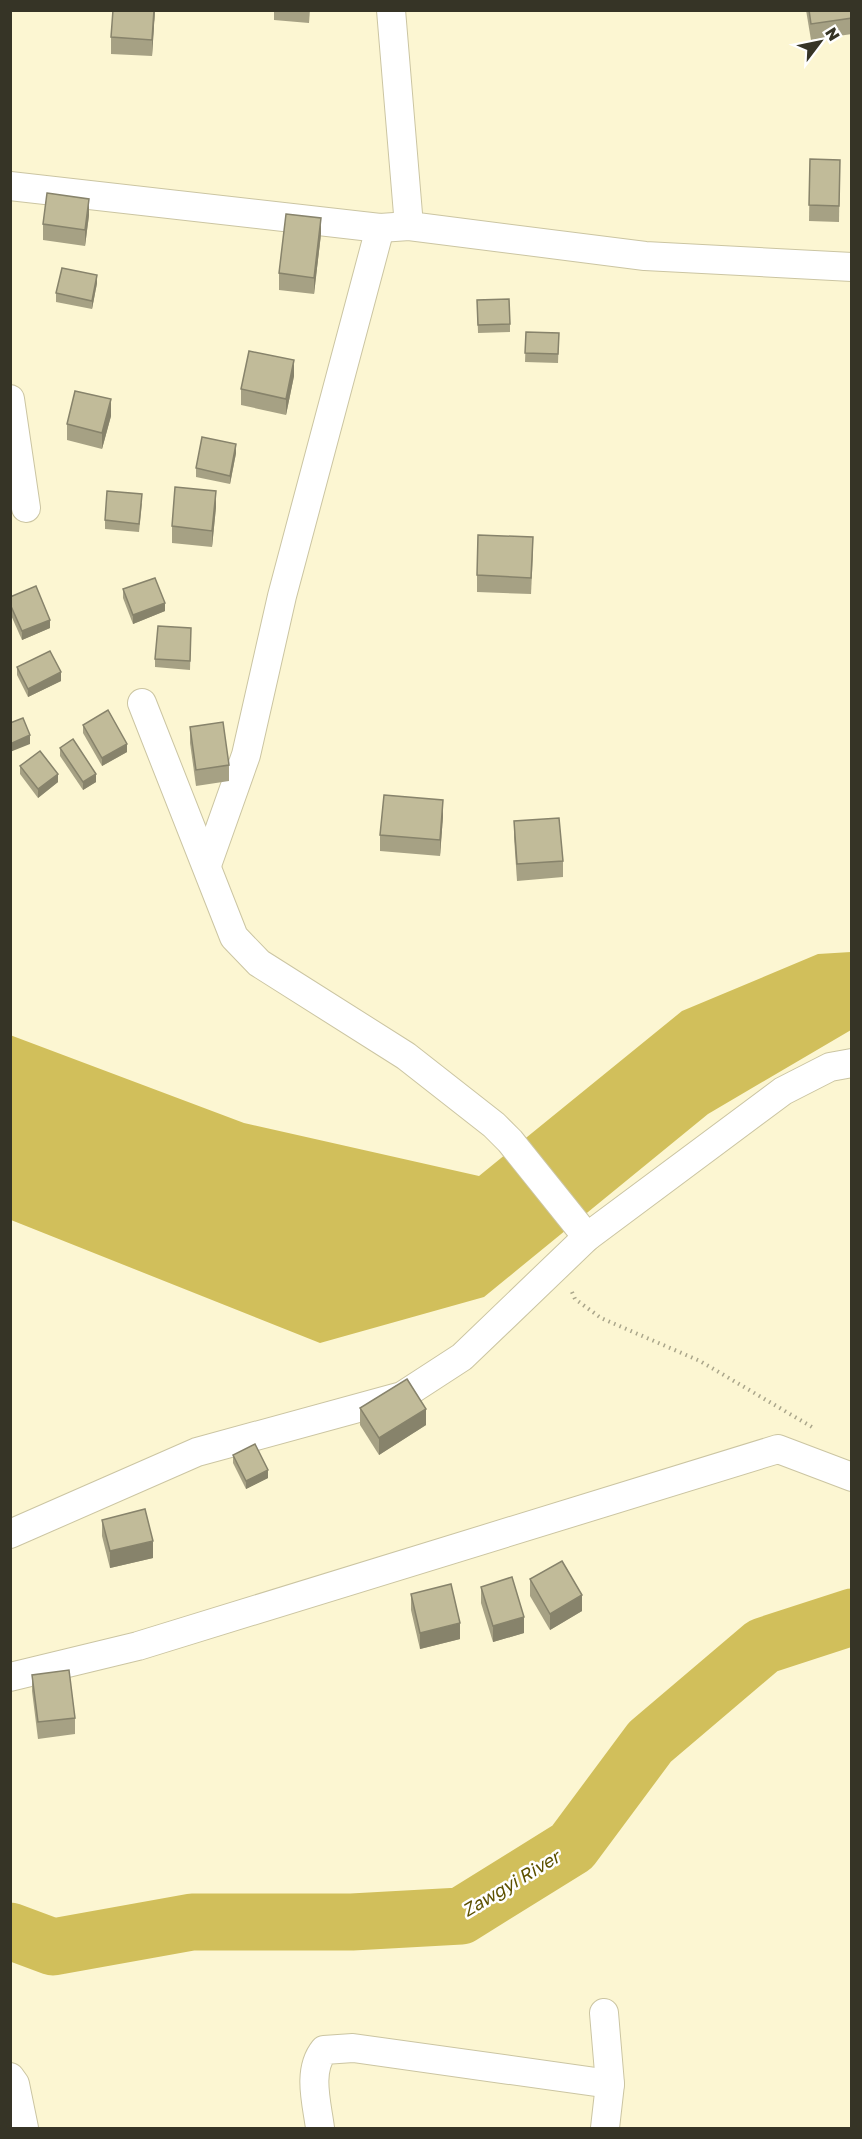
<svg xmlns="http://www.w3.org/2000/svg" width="862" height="2139" viewBox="0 0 862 2139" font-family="'Golos Text',sans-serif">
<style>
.water{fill:#d1bf5b}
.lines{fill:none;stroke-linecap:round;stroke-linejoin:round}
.river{stroke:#d1bf5b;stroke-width:57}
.street-casing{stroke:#cbc5a2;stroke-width:30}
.path{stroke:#aaa68b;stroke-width:4;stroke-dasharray:1.5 4.5;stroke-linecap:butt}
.street{stroke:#fff;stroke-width:28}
.wall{fill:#a6a184}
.shaded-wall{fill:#87836b}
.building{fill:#c1bb99;stroke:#87836b;stroke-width:1.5}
.labels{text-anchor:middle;stroke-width:5;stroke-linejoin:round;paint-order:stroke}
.water-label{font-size:18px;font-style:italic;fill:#5d5100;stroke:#fff}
</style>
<rect width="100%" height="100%" fill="#fcf6d2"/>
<path class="water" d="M851 952V1030L708 1114 484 1297 320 1343 11 1220 10 1035 244 1123 479 1176 682 1011 818 954Z"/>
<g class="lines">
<path class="river" d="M10 1931 53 1947 192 1922H352L461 1916 572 1847 650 1742 763 1646 852 1617"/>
<g class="street-casing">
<g id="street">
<path d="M391 10 409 226"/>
<path d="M10 186 380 228 409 226 645 256 852 267"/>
<path d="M10 399 26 508"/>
<path d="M142 703 234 937 259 963 406 1056 494 1125 510 1141 587 1237"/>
<path d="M207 865 246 755 282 596 380 228"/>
<path d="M10 1534 197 1452 402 1396 462 1357 587 1237 783 1091 830 1067 852 1063"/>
<path d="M10 1677 138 1646 778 1449 852 1477"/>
<path d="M604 2013 610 2084 605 2128"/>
<path d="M10 2077 15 2084 24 2128"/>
<path d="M320 2128C317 2104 307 2071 324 2050L353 2048 610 2084"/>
</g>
</g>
<path class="path" d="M572 1292 575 1299 601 1318 700 1361 812 1427"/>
<use href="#street" class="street"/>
</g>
<g class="wall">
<path d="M155 10 152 56 111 54V37Z"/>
<path d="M274 10H310L309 23 274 20Z"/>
<path d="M806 10H852V34L811 40Z"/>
<path d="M810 159 840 160 839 222 809 221Z"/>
<path d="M89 215 85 246 43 240V224Z"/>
<path d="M321 234 314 294 279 290V273Z"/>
<path d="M97 283 92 309 56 302V293Z"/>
<path d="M477 300 510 324V332L478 333Z"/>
<path d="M526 332 559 333 558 363 525 362Z"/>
<path d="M294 376 286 415 241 405V389Z"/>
<path d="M111 416 102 449 67 440V424Z"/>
<path d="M236 453 230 484 196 477V468Z"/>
<path d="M142 503 139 532 105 529V520Z"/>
<path d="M216 507 212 547 172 543V526Z"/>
<path d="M533 553 531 594 477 592V575Z"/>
<path d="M123 589 165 611 133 624 123 598Z"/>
<path d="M10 597 50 628 22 640 10 613Z"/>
<path d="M191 628 190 670 155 667V659Z"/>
<path d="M17 667 61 681 28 697 17 675Z"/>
<path d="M83 725 127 752 102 766 83 733Z"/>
<path d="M190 727 229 765V781L196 786 190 743Z"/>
<path d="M60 748 96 782 83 790 60 756Z"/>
<path d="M20 766 58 782 38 798 20 774Z"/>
<path d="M443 816 440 856 380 851V835Z"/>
<path d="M514 821 563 861V877L517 881 514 837Z"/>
<path d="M360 1408 426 1425 379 1455 360 1425Z"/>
<path d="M233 1455 268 1478 246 1489 233 1463Z"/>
<path d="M102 1520 153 1558 110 1568 102 1536Z"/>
<path d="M530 1579 582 1611 550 1630 530 1596Z"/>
<path d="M481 1587 524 1633 493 1642 481 1603Z"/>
<path d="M411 1594 460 1639 420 1649 411 1610Z"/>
<path d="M32 1675 75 1718V1734L38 1739 32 1691Z"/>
</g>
<g class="shaded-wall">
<path d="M154 10H155L152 56V40Z"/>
<path d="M89 199V215L85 246V230Z"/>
<path d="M321 218V234L314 294V278Z"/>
<path d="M97 275V283L92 309V301Z"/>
<path d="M294 360V376L286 415V399Z"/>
<path d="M111 399V416L102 449V433Z"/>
<path d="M236 444V453L230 484V476Z"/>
<path d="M216 491V507L212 547V531Z"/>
<path d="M165 603V611L133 624V615Z"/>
<path d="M50 620V628L22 640V631Z"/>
<path d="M61 672V681L28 697V689Z"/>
<path d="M30 735V744L10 752V744Z"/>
<path d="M127 744V752L102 766V758Z"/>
<path d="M58 774V782L38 798V789Z"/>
<path d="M96 774V782L83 790V782Z"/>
<path d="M443 800V816L440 856V840Z"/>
<path d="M426 1409V1425L379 1455V1438Z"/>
<path d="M268 1470V1478L246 1489V1481Z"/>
<path d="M153 1541V1558L110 1568V1551Z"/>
<path d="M582 1595V1611L550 1630V1614Z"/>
<path d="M524 1617V1633L493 1642V1626Z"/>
<path d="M460 1623V1639L420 1649V1633Z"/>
</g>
<g class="building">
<path d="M113 10H154L152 40 111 37Z"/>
<path d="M809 10H852V18L811 24Z"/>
<path d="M810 159 840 160 839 206 809 205Z"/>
<path d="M47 193 89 199 85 230 43 224Z"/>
<path d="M286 214 321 218 314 278 279 273Z"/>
<path d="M62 268 97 275 92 301 56 293Z"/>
<path d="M509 299 510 324 478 325 477 300Z"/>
<path d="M526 332 559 333 558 354 525 353Z"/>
<path d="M249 351 294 360 286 399 241 389Z"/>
<path d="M75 391 111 399 102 433 67 424Z"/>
<path d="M202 437 236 444 230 476 196 468Z"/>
<path d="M175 487 216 491 212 531 172 526Z"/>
<path d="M107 491 142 494 139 524 105 520Z"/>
<path d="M478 535 533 537 531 578 477 575Z"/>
<path d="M155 578 165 603 133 615 123 589Z"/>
<path d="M36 586 50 620 22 631 10 604V597Z"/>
<path d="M158 626 191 628 190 661 155 659Z"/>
<path d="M50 651 61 672 28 689 17 667Z"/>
<path d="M108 710 127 744 102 758 83 725Z"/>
<path d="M23 718 30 735 10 744V723Z"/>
<path d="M223 722 229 765 196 770 190 727Z"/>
<path d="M73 739 96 774 83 782 60 748Z"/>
<path d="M40 751 58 774 38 789 20 766Z"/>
<path d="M384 795 443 800 440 840 380 835Z"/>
<path d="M559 818 563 861 517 864 514 821Z"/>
<path d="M407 1379 426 1409 379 1438 360 1408Z"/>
<path d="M255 1444 268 1470 246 1481 233 1455Z"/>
<path d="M145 1509 153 1541 110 1551 102 1520Z"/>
<path d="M562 1561 582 1595 550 1614 530 1579Z"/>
<path d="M512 1577 524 1617 493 1626 481 1587Z"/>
<path d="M451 1584 460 1623 420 1633 411 1594Z"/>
<path d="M69 1670 75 1718 38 1722 32 1675Z"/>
</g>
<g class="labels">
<g class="water-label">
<text transform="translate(511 1884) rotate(-31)" y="6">Zawgyi River</text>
</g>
</g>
<rect width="862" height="2139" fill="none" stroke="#363426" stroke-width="24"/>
<g transform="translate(820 42) rotate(58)" stroke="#ffffff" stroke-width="4.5" paint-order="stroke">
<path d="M0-4.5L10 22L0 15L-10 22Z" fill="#363426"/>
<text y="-9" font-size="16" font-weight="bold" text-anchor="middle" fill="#363426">N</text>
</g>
</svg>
